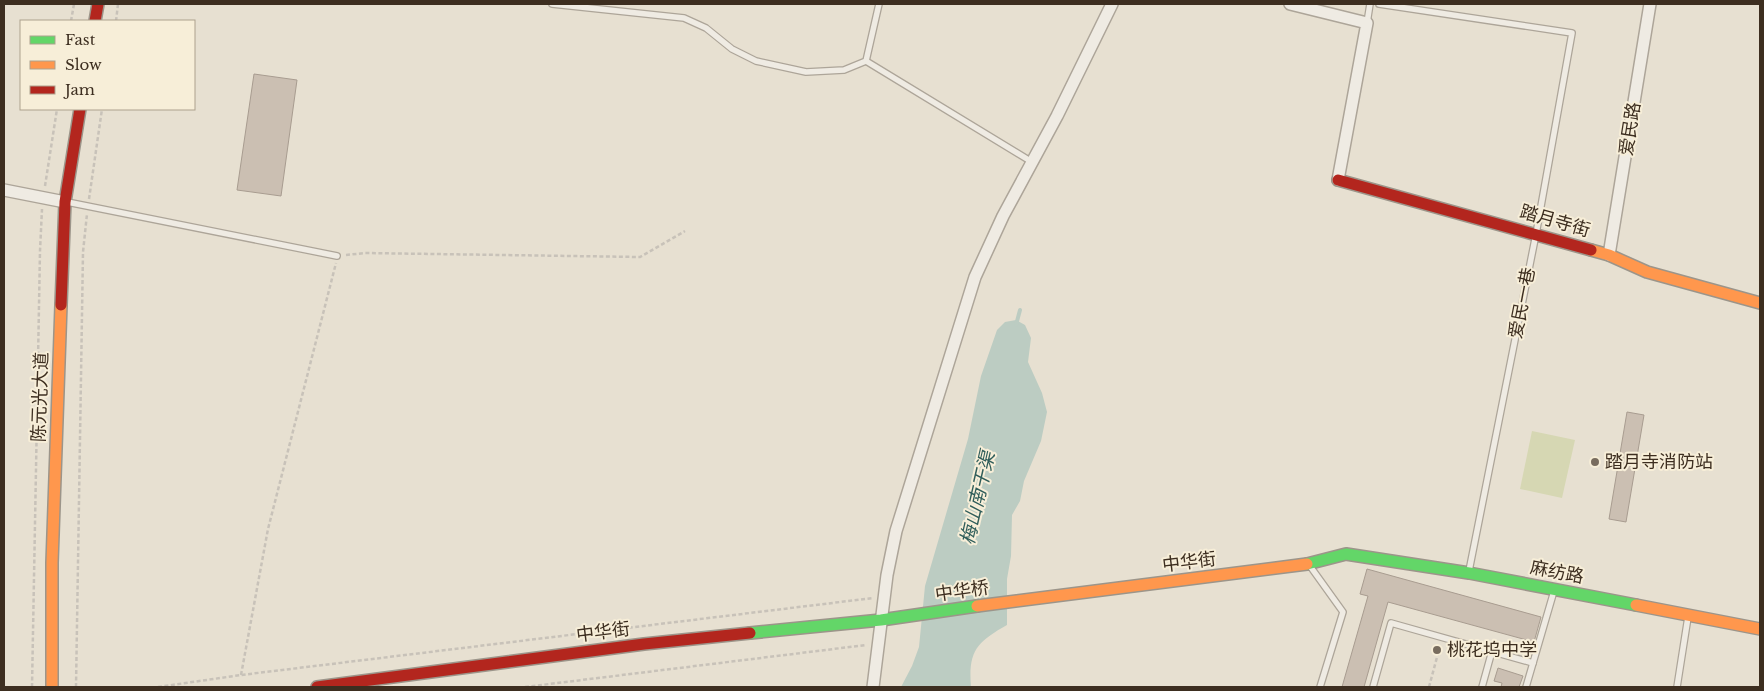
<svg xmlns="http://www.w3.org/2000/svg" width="1764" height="691" viewBox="0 0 1764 691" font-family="'Libre Baskerville','Noto Sans SC',serif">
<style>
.green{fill:#d6d7b3}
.water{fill:#bcccc2}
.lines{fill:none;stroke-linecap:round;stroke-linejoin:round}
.stream{stroke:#bcccc2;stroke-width:4}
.building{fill:#cbbfb2;stroke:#a89c90}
.lane-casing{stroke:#ada599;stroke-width:8}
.street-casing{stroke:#ada599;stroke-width:14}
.fast-casing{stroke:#9c958a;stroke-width:14}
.slow-casing{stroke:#9c958a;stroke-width:14}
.jam-casing{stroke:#9c958a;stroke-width:14}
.path{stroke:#c8c2b9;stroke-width:2.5;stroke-dasharray:4 2.5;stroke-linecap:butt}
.lane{stroke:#efebe3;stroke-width:5.5}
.street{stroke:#efebe3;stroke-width:11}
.fast{stroke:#63d668;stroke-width:11}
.slow{stroke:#ff974d;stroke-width:11}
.jam{stroke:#b3261e;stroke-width:11}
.poi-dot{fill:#786c5e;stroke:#f7eed8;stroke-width:2}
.labels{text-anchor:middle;stroke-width:4;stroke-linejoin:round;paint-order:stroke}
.street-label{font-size:18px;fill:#3d2e20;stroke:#f7eed8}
.poi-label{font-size:18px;fill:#3d2e20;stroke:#f7eed8;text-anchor:start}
.water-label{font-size:19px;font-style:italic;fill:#2f5d5a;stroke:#f7eed8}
</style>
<rect width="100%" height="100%" fill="#e7e0d1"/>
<path class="green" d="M1532 431 1575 440 1562 498 1520 489Z"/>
<path class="water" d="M1016 320 1025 325 1031 338 1028 362 1042 393 1047 412 1041 441 1024 481 1020 501 1012 515 1011 556 1007 579V625C977 642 968 651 971 687H901L912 666 919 647 925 586 968 439 981 376 997 330 1005 322Z"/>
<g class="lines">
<path class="stream" d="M1016 325 1020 310"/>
</g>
<g class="building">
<path d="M254 74 297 80 281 196 237 190Z"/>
<path d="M1627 412 1644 415 1626 522 1609 519Z"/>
<path d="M1367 569 1541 617 1534 642 1388 602 1364 687H1342L1368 596 1360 594Z"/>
<path d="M1498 668 1523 676 1519 687H1501L1502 683 1494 681Z"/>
</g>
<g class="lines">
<g class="lane-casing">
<g id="lane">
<path d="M552 4 684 18 706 28 732 49 756 61 806 72 844 70 866 61 879 4"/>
<path d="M1379 4 1572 33 1536 234 1469 571"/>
<path d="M1367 23 1370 4"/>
<path d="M866 61 1032 162"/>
<path d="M67 202 337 256"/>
<path d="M1310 566 1343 612 1320 687"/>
<path d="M1373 687 1391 623 1533 663"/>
<path d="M1482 687 1492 651"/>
<path d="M1526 687 1554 591"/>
<path d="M1677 687 1688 617"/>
</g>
</g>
<g class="street-casing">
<g id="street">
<path d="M1290 4 1367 23 1338 180"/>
<path d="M4 190 65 202"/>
<path d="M1609 255 1650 4"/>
<path d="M873 687 887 575 896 531 975 277 1003 216 1057 116 1112 4"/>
</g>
</g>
<g class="fast-casing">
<g id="fast">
<path d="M1307 564 1346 554 1469 573 1636 605"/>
<path d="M750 633 881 620 977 606"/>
</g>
</g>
<g class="slow-casing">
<g id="slow">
<path d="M1591 250 1609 255 1647 272 1760 303"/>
<path d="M1636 605 1760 629"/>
<path d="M977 606 1307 564"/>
<path d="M52 687V563L61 305"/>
</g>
</g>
<g class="jam-casing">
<g id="jam">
<path d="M95 21 98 4"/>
<path d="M1338 180 1591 250"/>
<path d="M61 305 65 202 80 109"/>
<path d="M317 687 644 644 750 633"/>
</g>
</g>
<g class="path">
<path d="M71 21 74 4"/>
<path d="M116 21 118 4"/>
<path d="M45 186 57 109"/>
<path d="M89 199 102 109"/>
<path d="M346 255 365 253 640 257 685 231"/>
<path d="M241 675 268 529 336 263"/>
<path d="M32 687 40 251 42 209"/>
<path d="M76 687 83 252 87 214"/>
<path d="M158 687 241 675 873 598"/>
<path d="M525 687 866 645"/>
<path d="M1429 687 1440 646"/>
</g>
<use href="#lane" class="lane"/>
<use href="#street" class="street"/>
<use href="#fast" class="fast"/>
<use href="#slow" class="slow"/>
<use href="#jam" class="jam"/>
</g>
<g class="poi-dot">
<circle cx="1595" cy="462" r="5"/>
<circle cx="1437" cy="650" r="5"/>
</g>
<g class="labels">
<g class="street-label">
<text transform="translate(1630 129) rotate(-81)" y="6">爱民路</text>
<text transform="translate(1555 221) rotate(16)" y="6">踏月寺街</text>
<text transform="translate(1522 303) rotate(-79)" y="6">爱民一巷</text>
<text transform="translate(40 397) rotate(-88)" y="6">陈元光大道</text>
<text transform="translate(1189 562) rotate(-7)" y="6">中华街</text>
<text transform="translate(1557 572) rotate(11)" y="6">麻纺路</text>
<text transform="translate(962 591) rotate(-8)" y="6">中华桥</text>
<text transform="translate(603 632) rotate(-7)" y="6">中华街</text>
</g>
<g class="poi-label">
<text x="1605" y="468">踏月寺消防站</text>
<text x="1447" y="656">桃花坞中学</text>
</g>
<g class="water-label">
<text transform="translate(977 498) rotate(-77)" y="7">梅山南干渠</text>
</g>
</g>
<rect width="1764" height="691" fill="none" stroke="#3d2e20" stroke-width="10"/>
<rect x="20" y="20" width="175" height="90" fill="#f7eed8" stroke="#ada18e"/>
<rect x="30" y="36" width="25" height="8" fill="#63d668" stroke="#ada18e"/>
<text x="65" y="45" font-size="15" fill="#3d2e20">Fast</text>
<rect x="30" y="61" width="25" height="8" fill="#ff974d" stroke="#ada18e"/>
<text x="65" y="70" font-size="15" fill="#3d2e20">Slow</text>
<rect x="30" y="86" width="25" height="8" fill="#b3261e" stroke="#ada18e"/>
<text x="65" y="95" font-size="15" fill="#3d2e20">Jam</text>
</svg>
